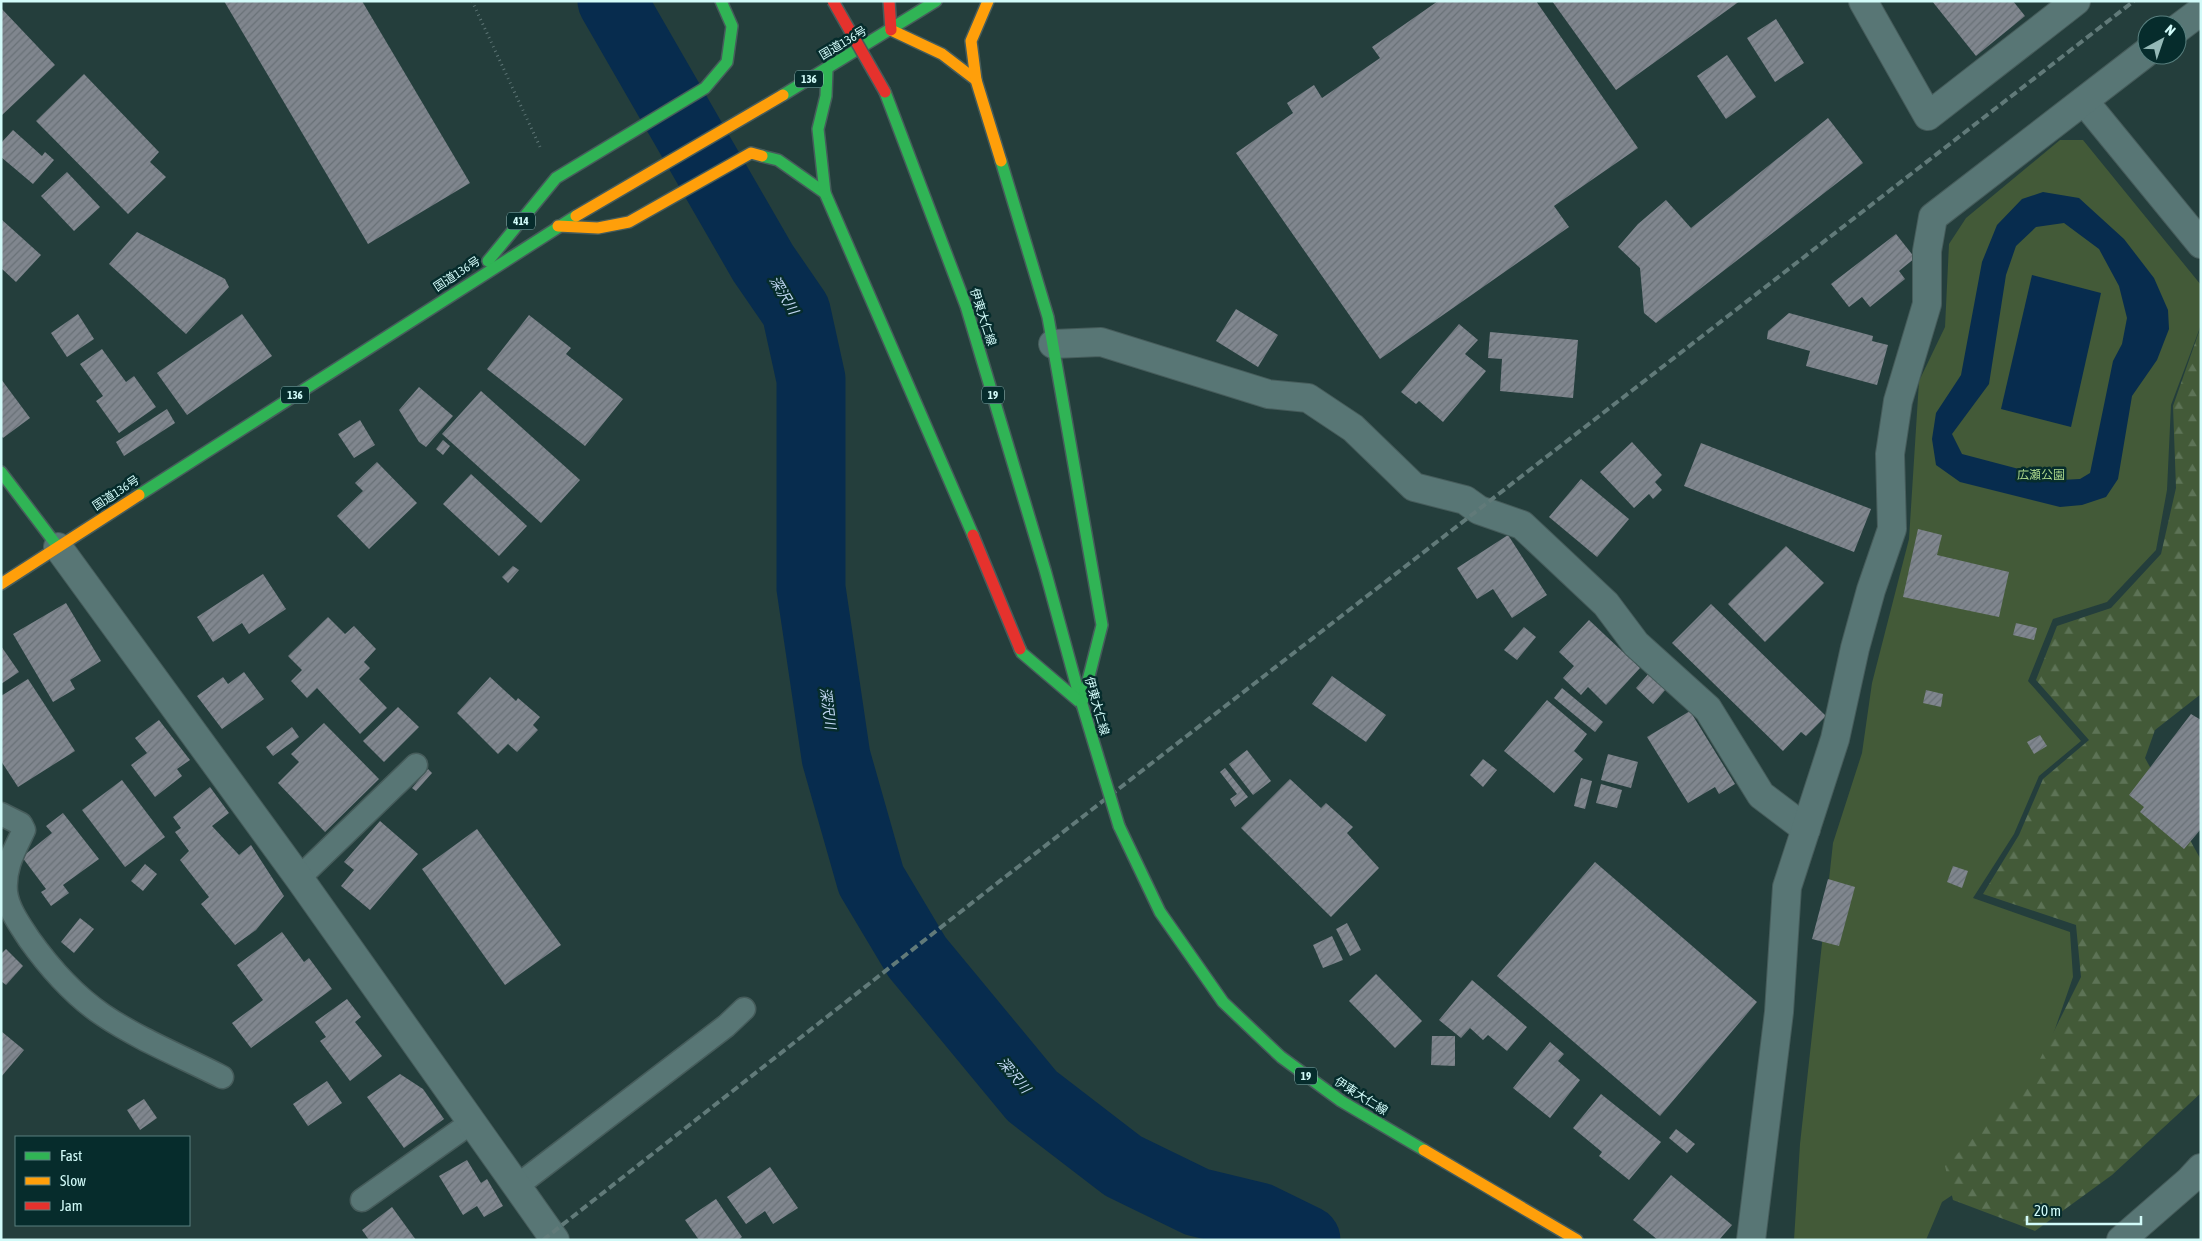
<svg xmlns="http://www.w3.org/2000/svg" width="2202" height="1241" viewBox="0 0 2202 1241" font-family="'Asap Condensed','Noto Sans JP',sans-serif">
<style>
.green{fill:#435a38}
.forest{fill:url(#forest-firs)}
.water{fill:#072c4e;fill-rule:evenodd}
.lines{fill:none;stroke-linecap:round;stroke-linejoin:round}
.river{stroke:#072c4e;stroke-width:69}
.building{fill:url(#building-hatch)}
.lane-casing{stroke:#465c5b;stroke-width:25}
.street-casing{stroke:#465c5b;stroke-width:30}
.fast-casing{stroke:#465c5b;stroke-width:14}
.slow-casing{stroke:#465c5b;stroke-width:14}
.jam-casing{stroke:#465c5b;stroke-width:14}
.path{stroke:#5d7575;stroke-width:3;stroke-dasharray:1 4;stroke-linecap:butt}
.lane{stroke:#587675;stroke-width:22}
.street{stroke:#587675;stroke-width:28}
.fast{stroke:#30b455;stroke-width:11}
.slow{stroke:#ff9f0a;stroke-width:11}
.jam{stroke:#e5322d;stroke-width:11}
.rail{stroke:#617a79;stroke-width:4;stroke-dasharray:8 4;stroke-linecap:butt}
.fast-bridge-casing{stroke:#465c5b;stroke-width:14;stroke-linecap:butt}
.jam-bridge-casing{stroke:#465c5b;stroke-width:14;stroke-linecap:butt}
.fast-bridge{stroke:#30b455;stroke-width:11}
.jam-bridge{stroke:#e5322d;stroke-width:11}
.labels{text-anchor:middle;stroke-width:5;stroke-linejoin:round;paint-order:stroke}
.shield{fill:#062c2c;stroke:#95bdbc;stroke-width:1}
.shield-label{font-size:11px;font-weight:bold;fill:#d2fbf9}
.street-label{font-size:12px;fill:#d2fbf9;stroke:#062c2c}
.park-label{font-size:12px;fill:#abd68b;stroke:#062c2c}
.water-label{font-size:14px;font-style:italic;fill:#c1d7f2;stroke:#062c2c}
</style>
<defs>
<pattern id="forest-firs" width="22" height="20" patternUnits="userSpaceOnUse" patternTransform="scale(1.25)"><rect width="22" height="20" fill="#435a38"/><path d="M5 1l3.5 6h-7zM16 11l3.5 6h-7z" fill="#5d7356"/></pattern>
<pattern id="building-hatch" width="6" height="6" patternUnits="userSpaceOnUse" patternTransform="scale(1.25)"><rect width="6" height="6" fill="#80868e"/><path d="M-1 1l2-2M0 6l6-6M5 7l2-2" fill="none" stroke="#697177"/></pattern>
</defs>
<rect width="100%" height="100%" fill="#243e3c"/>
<path class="green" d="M2060 140H2083L2201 285V325L2171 405 2167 490 2156 550 2107 602 2053 619 2028 681 2081 741 2039 776 2014 834 1973 898 2070 932 2073 977 2011 1156 1942 1202 1926 1240H1794L1800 1144 1833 843 1862 753 1872 683 1909 539 1919 381 1945 327 1949 244 1966 218Z"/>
<path class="forest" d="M2201 326V694L2155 730 2145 758 2201 860V1093L2112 1175 2035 1231 1953 1200 1945 1166 2028 1083 2081 977 2076 925 1983 894 2019 835 2043 779 2089 740 2036 680 2057 626 2111 608 2161 554 2176 488 2173 406Z"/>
<g class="water">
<path d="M2043 192 2079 198 2124 239 2154 278 2168 310 2169 329 2157 360 2132 396 2118 479 2106 497 2082 505 2060 507 1960 482 1936 465 1932 439 1936 413 1961 375 1982 262 1997 225 2022 199ZM2064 223 2099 249 2119 286 2127 318 2122 344 2113 361 2090 473 2080 479 2061 480 1962 454 1952 434 1989 384 2006 275 2016 246 2036 227Z"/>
<path d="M2032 275 2101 293 2071 427 2001 409Z"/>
</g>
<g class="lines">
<path class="river" d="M612 1 763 263 796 311 811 379V588L836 757 871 880 917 957 1032 1096 1123 1166 1197 1202 1259 1217 1306 1240"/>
</g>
<g class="building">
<path d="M224 1H362L470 183 368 244Z"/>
<path d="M1438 1H1536L1638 148 1554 206 1569 227 1380 359 1236 153 1293 113 1287 103 1314 85 1322 98 1380 58 1372 47Z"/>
<path d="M1552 1H1740L1616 90Z"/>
<path d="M1932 1H2013L2025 16 1976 56Z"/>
<path d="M1 8 55 65 1 116Z"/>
<path d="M1776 19 1804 63 1775 82 1747 38Z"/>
<path d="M1727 55 1756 97 1726 119 1697 76Z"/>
<path d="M84 74 159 152 150 162 166 177 128 214 36 121Z"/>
<path d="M1828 118 1863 163 1656 323 1644 313 1640 268 1618 247 1638 224 1666 200 1691 228Z"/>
<path d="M13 130 42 156 45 152 54 160 33 184 1 157V143Z"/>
<path d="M67 172 100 207 74 231 41 196Z"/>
<path d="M1 219 41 255 16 282 1 268Z"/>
<path d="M137 232 225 279 229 287 186 334 109 264Z"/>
<path d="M1896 234 1915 258 1899 271 1905 279 1870 307 1862 297 1849 307 1831 284Z"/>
<path d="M1236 309 1278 335 1258 367 1216 341Z"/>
<path d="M1789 313 1873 336 1872 341 1888 345 1877 385 1806 366 1810 351 1767 339 1768 331Z"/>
<path d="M78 314 94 339 67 357 51 333Z"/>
<path d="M242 314 272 356 187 415 157 373Z"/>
<path d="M529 315 571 348 566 354 623 399 585 446 487 369Z"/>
<path d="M1459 324 1478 340 1465 354 1486 371 1443 422 1419 401 1416 404 1401 392Z"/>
<path d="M1490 332 1578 340 1573 398 1500 391 1502 359 1488 358Z"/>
<path d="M102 349 126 382 134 376 156 407 119 433 96 401 103 396 80 364Z"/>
<path d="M1 379 30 418 3 438 1 435Z"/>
<path d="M419 387 453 416 426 447 419 442 399 410Z"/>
<path d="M481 391 580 480 541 523 442 434Z"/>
<path d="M167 409 175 423 124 456 116 442Z"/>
<path d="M360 420 375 445 354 458 338 434Z"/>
<path d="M443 440 450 446 443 455 436 449Z"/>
<path d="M1632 442 1662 475 1655 482 1662 490 1653 499 1649 494 1634 508 1600 472Z"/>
<path d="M1701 443 1871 509 1854 552 1684 486Z"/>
<path d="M377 462 417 503 369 549 337 516 363 491 355 483Z"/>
<path d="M471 474 527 526 499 556 443 504Z"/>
<path d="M1581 479 1629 519 1597 557 1549 517Z"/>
<path d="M1918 529 1942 535 1937 555 2009 572 1999 617 1903 597Z"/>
<path d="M1508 535 1547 595 1512 618 1493 589 1477 599 1457 568Z"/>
<path d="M1786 546 1824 583 1765 642 1728 604Z"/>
<path d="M513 566 519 570 508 583 502 577Z"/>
<path d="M263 574 286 609 249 634 242 623 213 642 197 617Z"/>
<path d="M66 603 101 661 70 680 75 689 53 702 13 634Z"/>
<path d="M1711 604 1826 716 1806 736 1801 732 1783 751 1672 643Z"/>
<path d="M328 617 345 634 354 626 376 649 364 662 370 668 359 679 387 708 360 734 317 688 307 698 291 681 302 670 288 656Z"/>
<path d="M1589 620 1640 668 1606 705 1588 687 1581 695 1563 678 1574 666 1559 652Z"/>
<path d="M2016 623 2037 628 2034 640 2013 635Z"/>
<path d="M1524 627 1536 637 1517 660 1504 650Z"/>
<path d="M1 646 19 672 1 684Z"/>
<path d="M244 672 264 699 222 729 197 696 223 677 228 684Z"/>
<path d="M1650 672 1667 688 1653 704 1636 688Z"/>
<path d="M1332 676 1386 715 1366 742 1312 704Z"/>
<path d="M490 677 516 701 518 698 540 717 533 725 538 730 517 752 508 744 498 754 457 713Z"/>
<path d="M28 679 75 751 18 787 1 761V696Z"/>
<path d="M1562 688 1603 722 1595 732 1554 698Z"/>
<path d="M1926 690 1943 694 1941 707 1923 703Z"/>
<path d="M1547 700 1587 734 1574 751 1583 759 1554 793 1504 751Z"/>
<path d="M398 707 419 727 384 762 363 741Z"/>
<path d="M1690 711 1735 784 1719 794 1715 787 1688 803 1647 737Z"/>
<path d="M2191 714 2201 720V829L2184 849 2140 812 2144 807 2129 795Z"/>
<path d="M159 720 190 760 177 769 182 776 155 797 131 765 147 753 135 738Z"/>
<path d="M324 723 379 779 325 832 278 783 299 762 291 754Z"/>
<path d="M292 727 299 737 273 756 266 747Z"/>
<path d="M2040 735 2047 746 2034 754 2027 742Z"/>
<path d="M1247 750 1271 781 1253 795 1229 764Z"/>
<path d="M1608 754 1638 762 1631 788 1601 780Z"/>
<path d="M1483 759 1497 770 1483 787 1470 775Z"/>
<path d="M1225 768 1248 797 1235 807 1230 799 1237 794 1220 772Z"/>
<path d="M428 769 432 773 416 791 412 788Z"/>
<path d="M1581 778 1592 781 1585 809 1574 806Z"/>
<path d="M1290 779 1321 808 1326 803 1353 827 1347 833 1379 868 1331 917 1241 828Z"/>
<path d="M122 780 165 837 125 867 82 810Z"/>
<path d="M1601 784 1622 790 1617 808 1596 803Z"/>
<path d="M210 787 229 813 212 826 239 855 251 845 284 896 256 930 235 945 201 904 209 897 180 860 189 851 175 832 181 828 173 817Z"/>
<path d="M63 813 99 859 63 885 69 893 51 906 41 892 46 889 22 857 52 833 46 826Z"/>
<path d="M380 821 418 854 370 910 341 886 354 870 344 862Z"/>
<path d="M477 829 561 945 505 985 422 869Z"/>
<path d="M1595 862 1757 1002 1660 1116 1497 976Z"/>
<path d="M145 864 157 874 143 891 131 881Z"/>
<path d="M1953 866 1968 871 1962 888 1947 882Z"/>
<path d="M1828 879 1855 887 1839 946 1812 939Z"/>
<path d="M80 918 94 929 74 953 61 942Z"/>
<path d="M1347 923 1361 950 1350 956 1336 929Z"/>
<path d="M282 932 304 962 309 958 332 989 251 1048 232 1023 263 1000 237 965Z"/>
<path d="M1332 936 1343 960 1323 968 1313 945Z"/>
<path d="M6 949 23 966 6 985 1 981V954Z"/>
<path d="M1376 974 1422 1021 1395 1048 1349 1001Z"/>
<path d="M1472 980 1527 1027 1507 1051 1488 1035 1483 1040 1470 1028 1461 1038 1439 1020Z"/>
<path d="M347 999 361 1017 355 1022 382 1056 350 1081 320 1041 326 1037 315 1022Z"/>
<path d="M1 1031 24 1050 1 1077Z"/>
<path d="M1432 1036H1455V1066L1431 1065Z"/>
<path d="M1550 1042 1564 1054 1558 1061 1580 1080 1550 1118 1513 1088Z"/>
<path d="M400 1074 423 1089 444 1119 404 1148 367 1097Z"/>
<path d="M327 1081 342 1103 308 1126 293 1104Z"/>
<path d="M1601 1094 1661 1142 1629 1180 1599 1156 1602 1152 1573 1128Z"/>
<path d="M144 1099 157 1118 140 1130 127 1110Z"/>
<path d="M1676 1129 1695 1144 1687 1153 1669 1138Z"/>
<path d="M467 1160 481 1183 487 1179 503 1206 484 1217 477 1206 463 1215 439 1176Z"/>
<path d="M770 1167 798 1208 773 1224 765 1211 746 1224 727 1197Z"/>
<path d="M1671 1175 1732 1225 1719 1240H1658L1633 1220Z"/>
<path d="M716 1199 742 1237 738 1240H699L685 1220Z"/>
<path d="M392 1207 416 1240H369L362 1230Z"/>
</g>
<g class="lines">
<g class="lane-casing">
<g id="lane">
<path d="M1 814 21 824 24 830C14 851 4 868 6 892 8 909 20 925 29 939 49 967 75 996 103 1015 140 1040 183 1057 222 1077"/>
<path d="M299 878 416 765"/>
<path d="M517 1186 726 1026 744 1009"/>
<path d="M362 1200 472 1122"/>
</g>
</g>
<g class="street-casing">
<g id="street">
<path d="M1863 1 1928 116 2076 1"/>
<path d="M2177 29 2201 11"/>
<path d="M2084 101 2201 244"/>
<path d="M1053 344 1101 342 1268 394 1308 398 1353 428 1414 487 1465 500 1479 510 1522 525 1606 604 1636 644 1708 709 1761 795 1806 829"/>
<path d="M58 547 299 878 555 1240"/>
<path d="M1751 1240 1779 1012 1787 887 1835 739 1855 648 1871 590 1892 529 1890 454 1898 401 1927 304V251L1933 217 2147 52"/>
<path d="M2121 1240 2190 1180 2201 1168"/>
</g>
</g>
<g class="fast-casing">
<g id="fast">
<path d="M885 92 966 306 1045 570 1081 702"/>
<path d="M783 95 936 1"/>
<path d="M762 156 778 160 825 193 973 535"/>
<path d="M1001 161 1048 317 1102 625 1082 704"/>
<path d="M825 193 818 129 826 96 827 69"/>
<path d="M488 261 556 178 705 88 727 62 732 26 721 1"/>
<path d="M1 472 58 547"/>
<path d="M139 495 576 216"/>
<path d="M1020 649 1022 653 1082 704"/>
<path d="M1119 826 1160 912 1223 1002 1281 1057 1341 1101 1424 1150"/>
</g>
</g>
<g class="slow-casing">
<g id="slow">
<path d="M891 30 942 54 976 80 1001 161"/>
<path d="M976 80 971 41 988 1"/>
<path d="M576 216 783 95"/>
<path d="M558 226 598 228 629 222 751 153 762 156"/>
<path d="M1 584 139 495"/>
<path d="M1424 1150 1577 1240"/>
</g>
</g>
<g class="jam-casing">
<g id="jam">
<path d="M889 1 891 30"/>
<path d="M973 535 1020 649"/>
</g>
</g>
<path class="path" d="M472 1 541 149"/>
<use href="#lane" class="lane"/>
<use href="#street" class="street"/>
<use href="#fast" class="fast"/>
<use href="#slow" class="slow"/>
<use href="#jam" class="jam"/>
<path class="rail" d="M543 1240 996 884 2134 1"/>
<g class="fast-bridge-casing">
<path id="fast-bridge" d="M1082 704 1119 826"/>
</g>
<g class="jam-bridge-casing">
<path id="jam-bridge" d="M833 1 885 92"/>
</g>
<use href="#fast-bridge" class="fast-bridge"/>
<use href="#jam-bridge" class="jam-bridge"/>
</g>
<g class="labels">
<g class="shield">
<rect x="795" y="70.5" width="28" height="17" rx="4"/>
<rect x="507" y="212.5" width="28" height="17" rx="4"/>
<rect x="281" y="386.5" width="28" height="17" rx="4"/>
<rect x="982" y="386.5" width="22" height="17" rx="4"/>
<rect x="1295" y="1067.5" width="22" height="17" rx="4"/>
</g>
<g class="shield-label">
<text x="809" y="83">136</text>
<text x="521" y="225">414</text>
<text x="295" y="399">136</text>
<text x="993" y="399">19</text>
<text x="1306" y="1080">19</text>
</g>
<g class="street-label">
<text transform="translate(843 43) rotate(-31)" y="4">国道136号</text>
<text transform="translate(457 274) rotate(-33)" y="4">国道136号</text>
<text transform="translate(983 317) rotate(72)" y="4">伊東大仁線</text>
<text transform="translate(116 493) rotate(-33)" y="4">国道136号</text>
<text transform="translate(1097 706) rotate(74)" y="4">伊東大仁線</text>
<text transform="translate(1361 1096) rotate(32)" y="4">伊東大仁線</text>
</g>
<g class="park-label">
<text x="2041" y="479">広瀬公園</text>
</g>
<g class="water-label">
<text transform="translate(784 295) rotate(59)" y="5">深沢川</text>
<text transform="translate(828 708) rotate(82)" y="5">深沢川</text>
<text transform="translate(1014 1075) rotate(50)" y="5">深沢川</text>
</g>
</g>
<rect width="2202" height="1241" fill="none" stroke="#d2fbf9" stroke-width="5"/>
<rect x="15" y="1136" width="175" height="90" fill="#062c2c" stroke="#587f7e"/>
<rect x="25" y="1152" width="25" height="8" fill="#30b455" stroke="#587f7e"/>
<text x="60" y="1161" font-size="15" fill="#d2fbf9">Fast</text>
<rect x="25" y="1177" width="25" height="8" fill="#ff9f0a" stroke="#587f7e"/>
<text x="60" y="1186" font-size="15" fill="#d2fbf9">Slow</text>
<rect x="25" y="1202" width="25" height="8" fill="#e5322d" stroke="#587f7e"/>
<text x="60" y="1211" font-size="15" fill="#d2fbf9">Jam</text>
<g transform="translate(2162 40) rotate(40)"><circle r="24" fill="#062c2c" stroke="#587f7e"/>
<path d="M0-4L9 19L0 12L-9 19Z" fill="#95b9b7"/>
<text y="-8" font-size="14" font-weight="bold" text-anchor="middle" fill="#d2fbf9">N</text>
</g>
<path d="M2027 1216v8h114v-8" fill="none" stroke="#d2fbf9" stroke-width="2.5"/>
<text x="2034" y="1216" font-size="15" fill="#d2fbf9" stroke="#062c2c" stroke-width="4" paint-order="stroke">20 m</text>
</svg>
